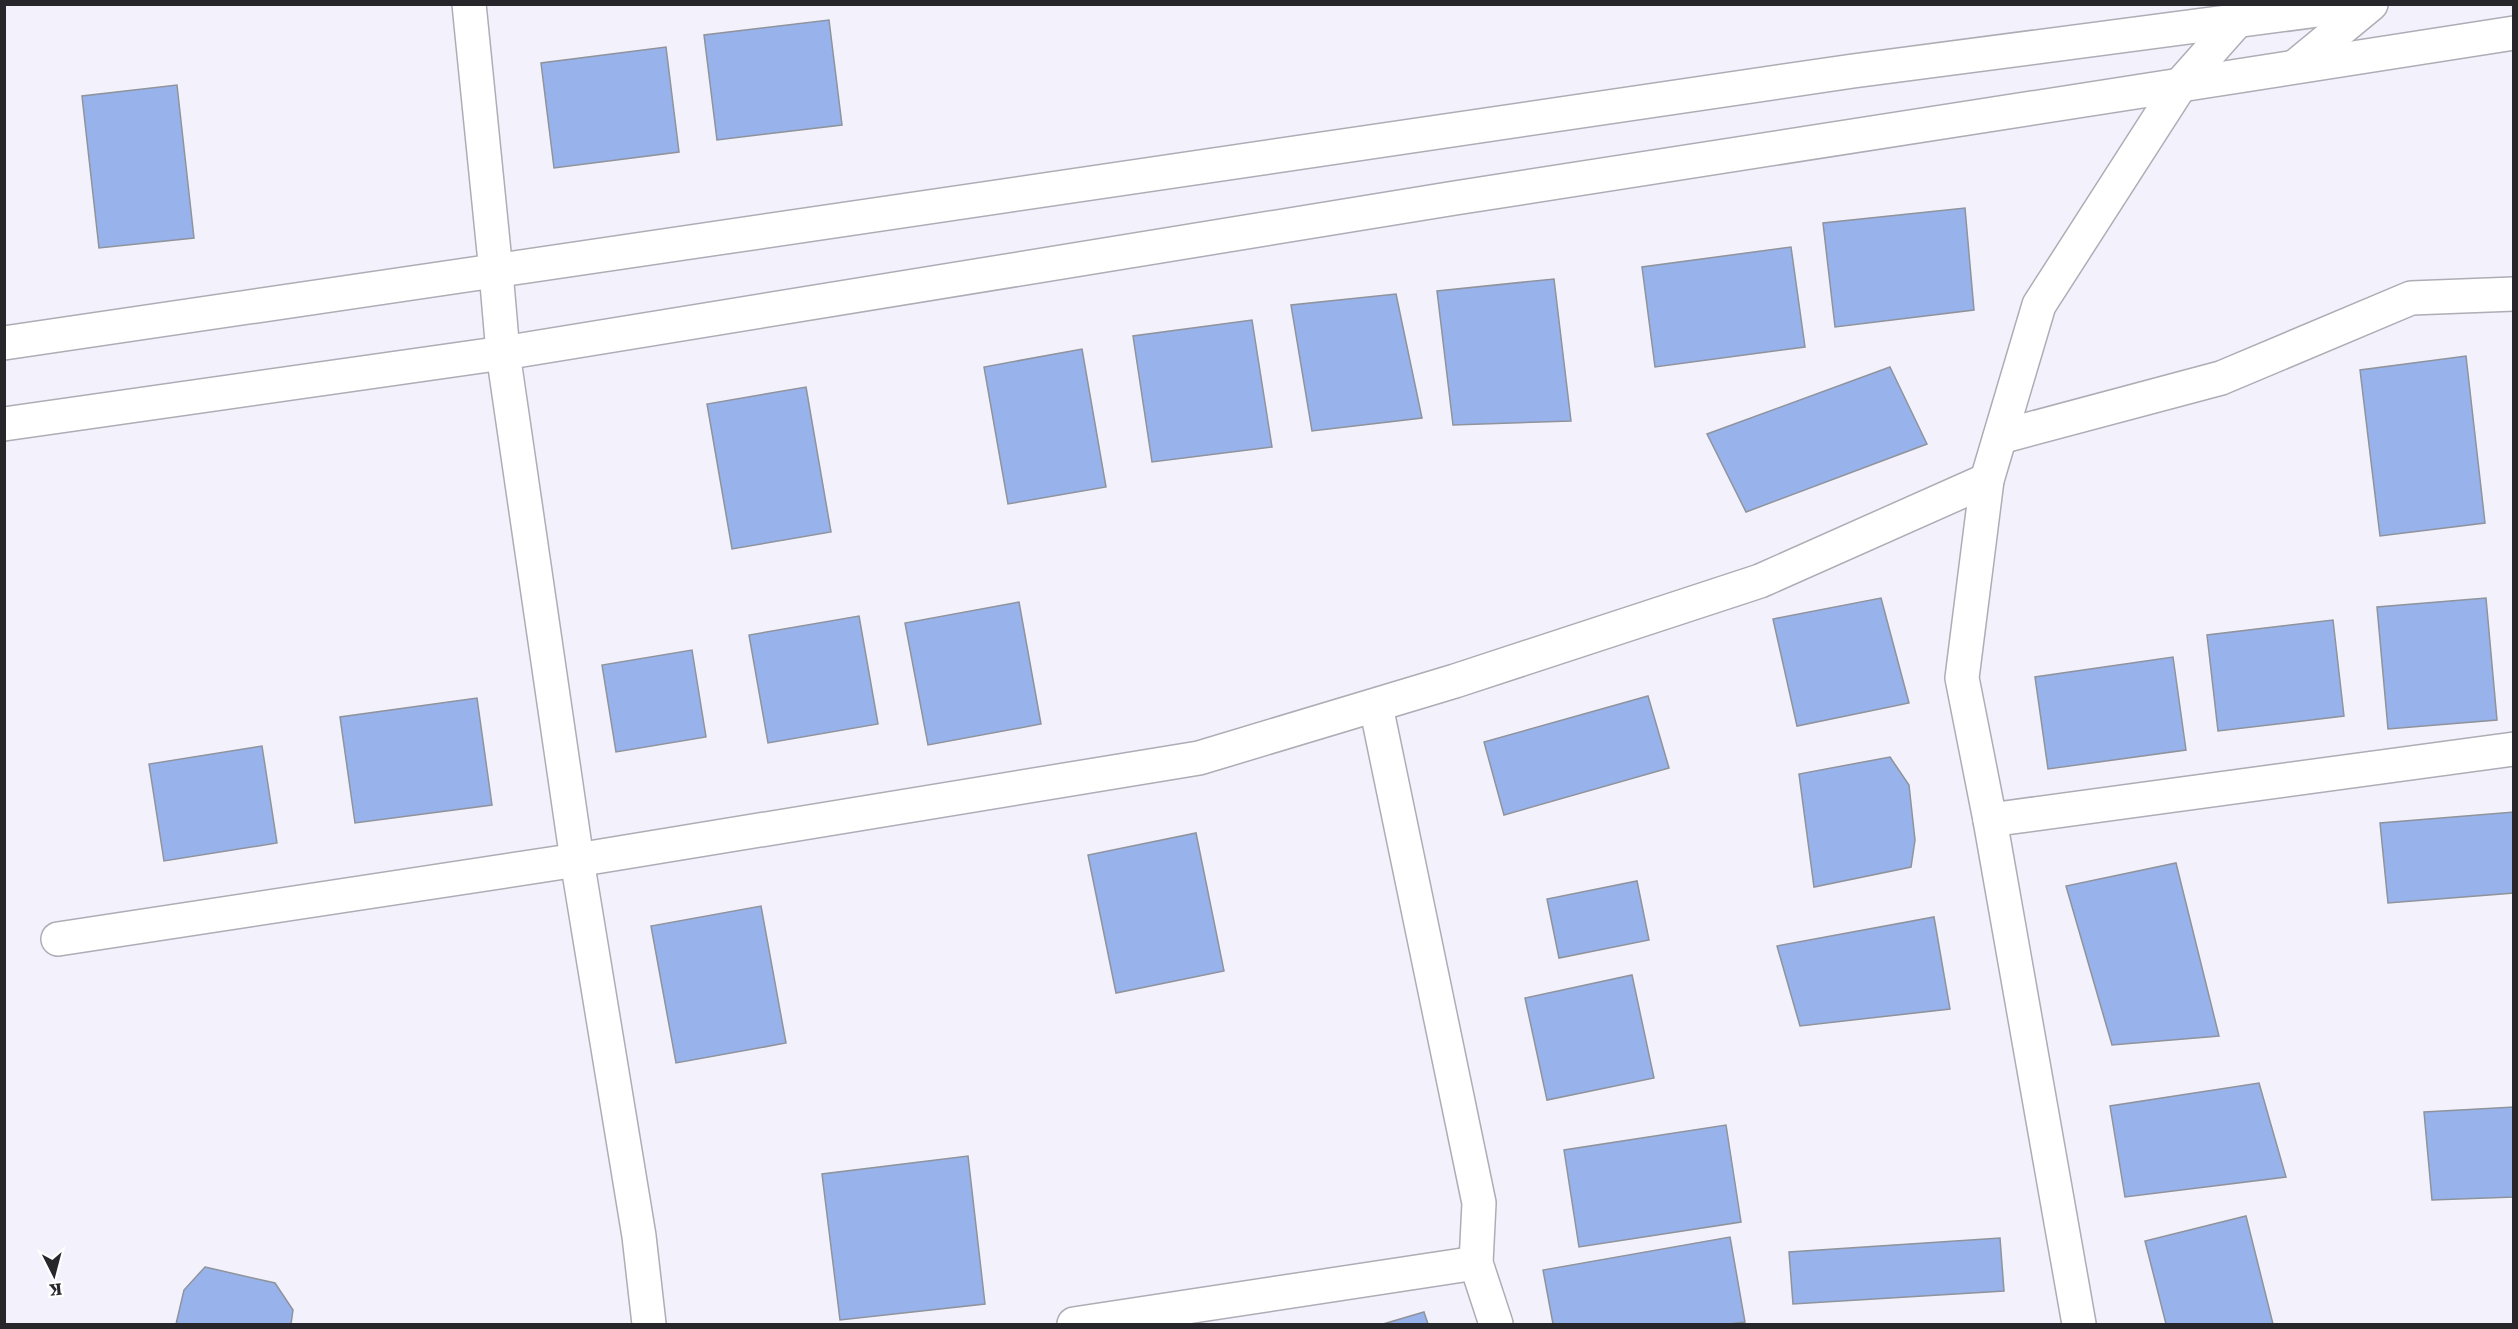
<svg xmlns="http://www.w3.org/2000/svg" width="2518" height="1329" viewBox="0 0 2518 1329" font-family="'Roboto Serif',serif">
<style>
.building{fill:#98b2eb;stroke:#8f939b;stroke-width:1.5}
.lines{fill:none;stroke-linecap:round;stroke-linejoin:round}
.street-casing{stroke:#adadb6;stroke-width:36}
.secondary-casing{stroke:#adadb6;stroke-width:36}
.street{stroke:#fff;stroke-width:33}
.secondary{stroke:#fff;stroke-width:33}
</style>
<rect width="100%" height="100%" fill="#f3f2fc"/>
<g class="building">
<path d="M829 20 842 125 717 140 704 35Z"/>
<path d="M666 47 679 152 554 168 541 63Z"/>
<path d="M177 85 194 238 99 248 82 96Z"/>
<path d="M1965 208 1974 310 1835 327 1823 223Z"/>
<path d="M1791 247 1805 347 1655 367 1642 267Z"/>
<path d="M1554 279 1571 421 1453 425 1437 291Z"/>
<path d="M1396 294 1422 418 1312 431 1291 305Z"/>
<path d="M1252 320 1272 447 1152 462 1133 336Z"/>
<path d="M1082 349 1106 487 1008 504 984 367Z"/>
<path d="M2466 356 2485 523 2380 536 2360 370Z"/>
<path d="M1890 367 1927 444 1746 512 1707 434Z"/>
<path d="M806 387 831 532 732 549 707 404Z"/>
<path d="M1881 598 1909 703 1797 726 1773 619Z"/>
<path d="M2486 598 2497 720 2388 729 2377 607Z"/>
<path d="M1019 602 1041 724 928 745 905 623Z"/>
<path d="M859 616 878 724 768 743 749 635Z"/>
<path d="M2333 620 2344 716 2218 731 2207 635Z"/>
<path d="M692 650 706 737 616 752 602 665Z"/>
<path d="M2173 657 2186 750 2048 769 2035 677Z"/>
<path d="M1648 696 1669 768 1504 815 1484 742Z"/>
<path d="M477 698 492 805 355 823 340 717Z"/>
<path d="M262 746 277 843 164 861 149 764Z"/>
<path d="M1890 757 1909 785 1915 840 1911 867 1814 887 1799 774Z"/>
<path d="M2514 812V893L2388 903 2380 823Z"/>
<path d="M1196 833 1224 971 1116 993 1088 855Z"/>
<path d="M2176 863 2219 1036 2112 1045 2066 886Z"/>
<path d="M1637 881 1649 940 1559 958 1547 899Z"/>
<path d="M761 906 786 1043 676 1063 651 926Z"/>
<path d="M1934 917 1950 1009 1800 1026 1777 946Z"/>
<path d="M1632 975 1654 1078 1547 1100 1525 998Z"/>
<path d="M2259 1083 2286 1177 2125 1197 2110 1106Z"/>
<path d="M2514 1107V1197L2432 1200 2424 1112Z"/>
<path d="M1726 1125 1741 1222 1579 1247 1564 1150Z"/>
<path d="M968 1156 985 1304 840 1320 822 1174Z"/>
<path d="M2246 1216 2273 1324H2166L2145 1241Z"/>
<path d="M1730 1237 1745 1322 1729 1324H1553L1543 1270Z"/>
<path d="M2000 1238 2004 1291 1793 1304 1789 1252Z"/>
<path d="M205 1267 275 1283 293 1310 291 1324H176L184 1290Z"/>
<path d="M1424 1312 1428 1324H1383Z"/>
</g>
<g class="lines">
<g class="street-casing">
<g id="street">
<path d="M469 4 496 272"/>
<path d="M2000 437 2221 378 2411 298 2514 294"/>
<path d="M1376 706 1479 1203 1476 1263 1496 1324"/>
<path d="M1990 820 2514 749"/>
<path d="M58 939 577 860 1199 758 1455 681 1760 581 1987 480"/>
<path d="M1074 1324 1476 1263"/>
</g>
</g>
<g class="secondary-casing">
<g id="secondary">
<path d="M2297 65 2371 4"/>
<path d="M496 272 503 353 577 860 639 1236 649 1324"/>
<path d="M4 343 1853 71 2364 4"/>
<path d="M4 424 503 353 1455 198 2514 33"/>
<path d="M2079 1324 1990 820 1962 678 1987 480 2039 305 2181 84 2244 13"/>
</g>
</g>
<use href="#street" class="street"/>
<use href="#secondary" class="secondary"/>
</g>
<rect width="2518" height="1329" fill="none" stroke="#27262a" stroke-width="12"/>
<g transform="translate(54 1275) rotate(174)" stroke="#ffffff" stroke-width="4.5" paint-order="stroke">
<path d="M0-4.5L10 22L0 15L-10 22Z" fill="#27262a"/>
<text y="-9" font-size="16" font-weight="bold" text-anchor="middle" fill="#27262a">K</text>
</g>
</svg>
